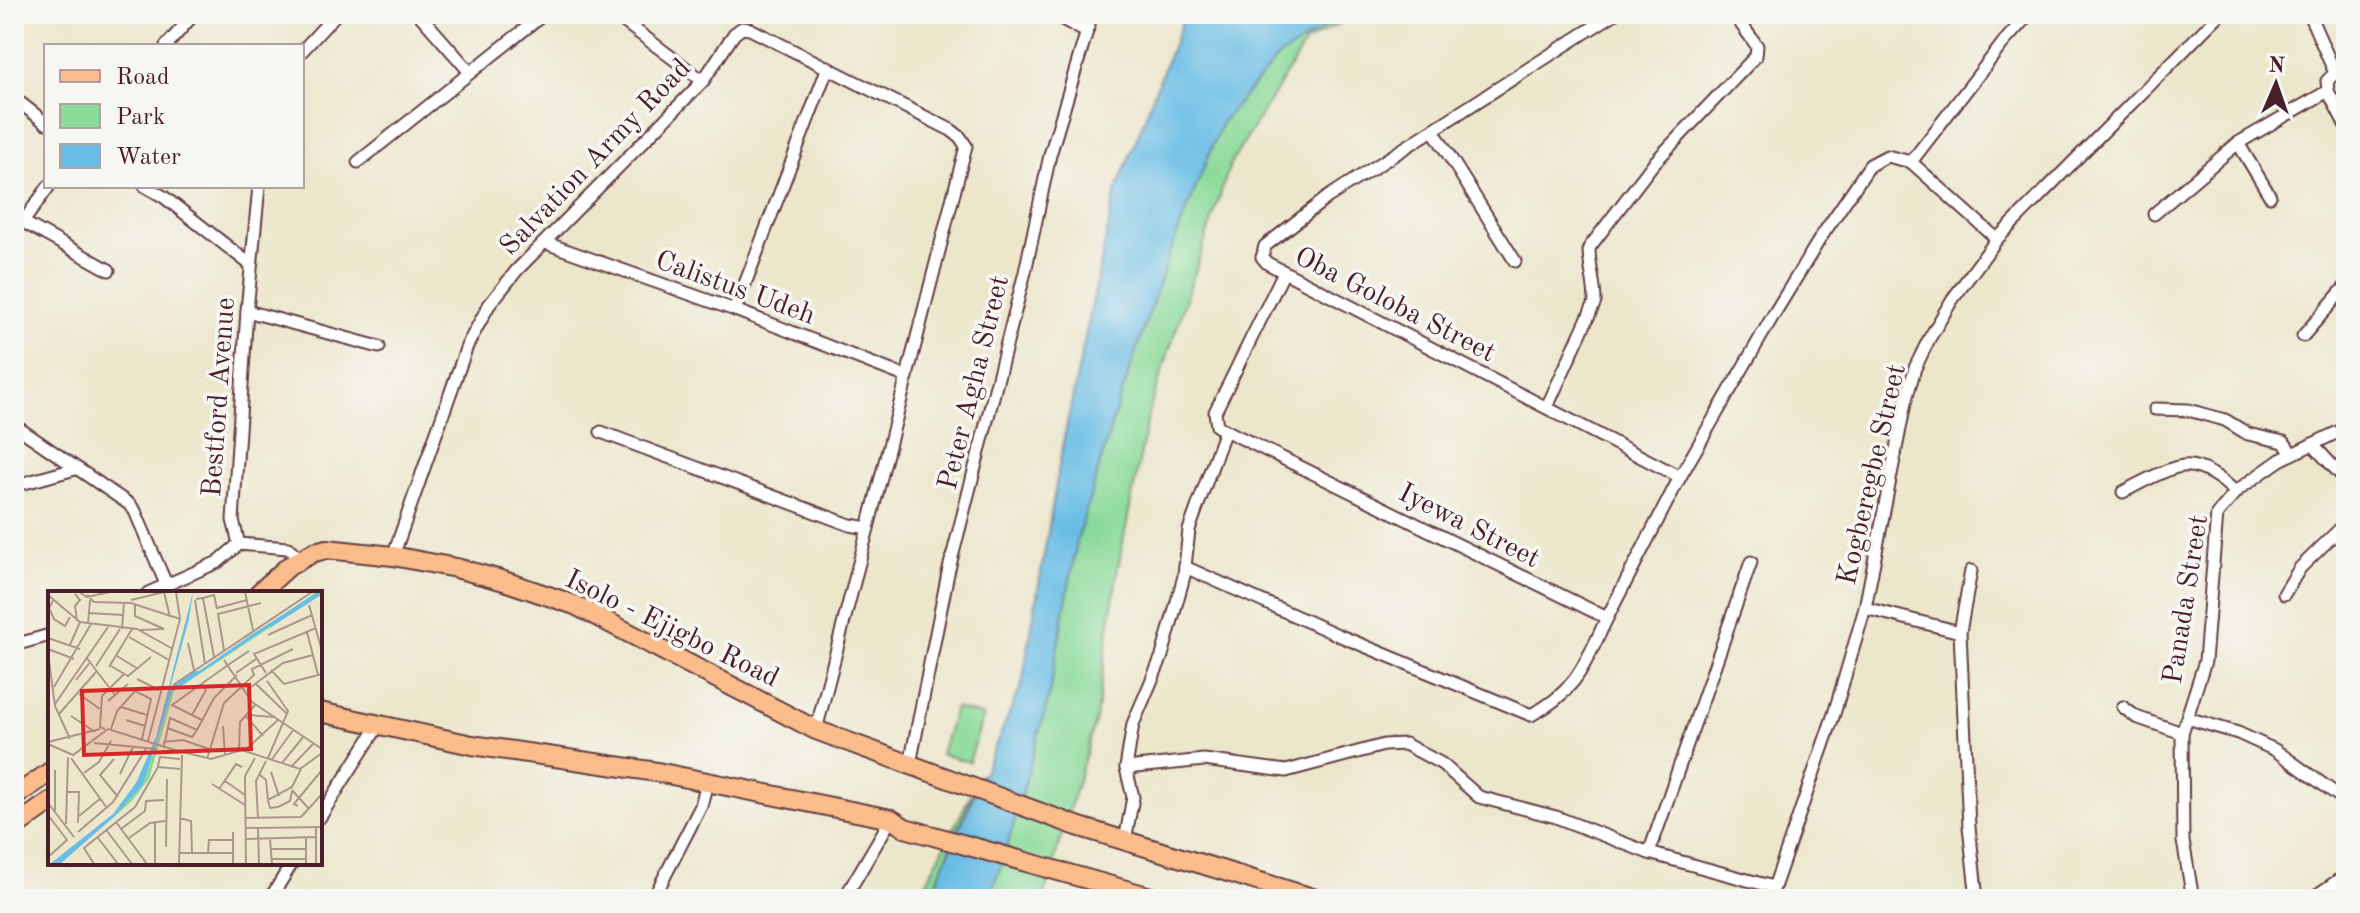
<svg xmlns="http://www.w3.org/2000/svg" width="2360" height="913" viewBox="0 0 2360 913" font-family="'Old Standard TT',serif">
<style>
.green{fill:#8ada9a;stroke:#6a7c62;stroke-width:2}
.water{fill:#69bde5;stroke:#5a6e88;stroke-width:2}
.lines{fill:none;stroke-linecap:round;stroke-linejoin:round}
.street-casing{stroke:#623d43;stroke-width:15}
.primary-casing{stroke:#623d43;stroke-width:22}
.street{stroke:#fff;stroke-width:11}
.primary{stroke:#f9bc8a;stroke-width:18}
.labels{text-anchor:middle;stroke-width:7;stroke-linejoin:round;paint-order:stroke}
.street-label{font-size:28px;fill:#4a1f2b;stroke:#f6f6f2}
.inset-river{fill:none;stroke:#69bde5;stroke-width:4}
.inset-road{fill:none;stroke:#ab968b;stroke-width:2}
.view{fill:#d62828;fill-opacity:0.15;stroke:#d62828;stroke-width:4}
.inset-edge{fill:none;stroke:#4a1f2b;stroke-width:4}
</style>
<rect width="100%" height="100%" fill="#f6f6f2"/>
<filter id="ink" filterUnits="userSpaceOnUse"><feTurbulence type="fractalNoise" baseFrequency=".0125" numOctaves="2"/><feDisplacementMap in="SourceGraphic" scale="16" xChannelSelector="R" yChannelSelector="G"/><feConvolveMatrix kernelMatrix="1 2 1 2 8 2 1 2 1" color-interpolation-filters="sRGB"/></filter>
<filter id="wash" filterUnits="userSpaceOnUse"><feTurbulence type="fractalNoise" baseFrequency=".006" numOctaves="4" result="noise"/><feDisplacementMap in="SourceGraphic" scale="32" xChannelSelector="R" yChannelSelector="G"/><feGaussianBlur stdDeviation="1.8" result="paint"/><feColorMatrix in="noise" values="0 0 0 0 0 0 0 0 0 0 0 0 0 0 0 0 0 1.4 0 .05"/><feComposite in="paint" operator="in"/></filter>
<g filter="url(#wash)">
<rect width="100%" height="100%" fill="#ece6cb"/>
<g class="green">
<path d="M1344 14H1356L1305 43 1230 165 1149 412 1118 567 1096 719 1043 899H988L1004 858 1048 700 1077 541 1114 416 1170 252 1222 122 1277 58Z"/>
<path d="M955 708 983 716 969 762 941 754Z"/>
<path d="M981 774 929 899H918Z"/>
</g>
<path class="water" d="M1185 14H1346L1277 58 1222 122 1170 252 1114 416 1077 541 1048 700 1004 858 988 899H929L1022 684 1063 443 1115 194Z"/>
</g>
<g filter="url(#ink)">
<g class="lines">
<g class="street-casing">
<g id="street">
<path d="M419 14 469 71"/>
<path d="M614 14 703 81"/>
<path d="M1053 14 1086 32"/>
<path d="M1614 14 1328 197 1265 246 1262 257 1267 263 1680 477"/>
<path d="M2309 14 2335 73 2327 81 2328 91 2346 126"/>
<path d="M166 46 194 14"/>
<path d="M302 51 336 14"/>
<path d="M14 98 46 123"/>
<path d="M1433 130 1515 261"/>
<path d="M2238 143 2270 196"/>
<path d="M358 162 544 14"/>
<path d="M1911 162 1997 239"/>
<path d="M145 186 164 197 251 265"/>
<path d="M259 186 247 311 233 520 239 544 288 548 301 559"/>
<path d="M2154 214 2238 143 2328 91"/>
<path d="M14 217 109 270"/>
<path d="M23 222 49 186"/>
<path d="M546 243 735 310 907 377"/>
<path d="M735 310 828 67"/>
<path d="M247 311 379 347"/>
<path d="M2303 336 2346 286"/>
<path d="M1547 407 1595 302C1595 283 1589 267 1589 248L1653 164 1756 56 1757 46 1734 14"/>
<path d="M2155 409 2188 410 2225 420 2248 434 2284 442 2292 454"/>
<path d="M14 425 129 504 135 511 166 584"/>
<path d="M1225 430 1217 426 1215 412 1284 272"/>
<path d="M601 432 850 525 868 528 816 730"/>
<path d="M2312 444 2346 480"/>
<path d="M14 486 75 469"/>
<path d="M2123 492C2136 485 2169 467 2183 466 2202 464 2223 480 2235 492"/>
<path d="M393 556 467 346 489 305 517 270 703 81 734 34 742 28 750 29 951 130 960 137 966 146 868 528"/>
<path d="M1185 567 1338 635 1531 715C1577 692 1586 661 1607 618"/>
<path d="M1971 571 1960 632 1969 827 1977 899"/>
<path d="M148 593 218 562 239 544"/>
<path d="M2284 594 2300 568 2346 523"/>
<path d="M1865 608 1960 632"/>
<path d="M14 645 50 635"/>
<path d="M2123 707 2136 717 2182 733"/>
<path d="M2187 718 2238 733 2275 750 2346 801"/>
<path d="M910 764 948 573 1025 272 1050 155 1092 14"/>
<path d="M1126 768 1204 760 1286 771 1384 745 1405 744 1442 764 1479 797 1556 817 1649 853 1773 887"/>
<path d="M320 817 378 726"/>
<path d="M1125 841 1133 797 1126 768 1133 724 1162 656 1184 576 1189 530 1225 430 1607 618 1680 477 1774 314 1821 237 1870 165 1887 156 1911 162 2003 43 2029 14"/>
<path d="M1649 853 1751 562"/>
<path d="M270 899 292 863"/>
<path d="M653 899 701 806 707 782"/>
<path d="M844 899 891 819"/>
<path d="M1770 899 1834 714 1865 608 1905 403 1915 368 1929 339 1952 300 1997 239 2220 14"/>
<path d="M2193 899 2183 841 2182 733 2205 661 2217 514 2239 489 2280 460 2346 428V421"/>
<path d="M2311 899 2346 875"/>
</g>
</g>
<g class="primary-casing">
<g id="primary">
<path d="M259 593 289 566 314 552 327 549 393 556 456 568 501 580 575 605 816 730 1077 826 1316 899"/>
<path d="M320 712 472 745 657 772 891 819 905 828 1158 899"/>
<path d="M14 797 50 772"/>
<path d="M14 827 50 802"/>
</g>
</g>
<use href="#street" class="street"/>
<use href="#primary" class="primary"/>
</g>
</g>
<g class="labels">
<g class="street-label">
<text transform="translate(594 156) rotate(-46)" y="10">Salvation Army Road</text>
<text transform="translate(736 286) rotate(20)" y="10">Calistus Udeh</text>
<text transform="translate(1396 303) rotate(27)" y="10">Oba Goloba Street</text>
<text transform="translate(972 382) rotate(-76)" y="10">Peter Agha Street</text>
<text transform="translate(217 397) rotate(-86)" y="10">Bestford Avenue</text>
<text transform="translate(1870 474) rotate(-77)" y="10">Kogberegbe Street</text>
<text transform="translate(1470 524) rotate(27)" y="10">Iyewa Street</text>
<text transform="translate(2184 599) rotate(-81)" y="10">Panada Street</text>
<text transform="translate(673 627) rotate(26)" y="10">Isolo - Ejigbo Road</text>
</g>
</g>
<g transform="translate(48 591)">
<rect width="274" height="274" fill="#ece6cb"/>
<path d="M268 1 274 2 126 100 101 188 83 211 66 226 95 194 124 101Z" fill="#8ada9a"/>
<path d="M145 1 141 28 122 97 143 81 151 80 203 44 271 1H273L124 101 95 194 66 226 12 273H2L65 223 88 192 108 146Z" fill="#69bde5"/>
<path class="inset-river" d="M221 35 274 1"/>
<path class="inset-road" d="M31 1 39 6 62 1M116 1 122 26M197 1 205 39M27 3 32 9 27 15 29 30M0 4 32 31 89 38 125 58M39 4 46 11 83 12 132 28M155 7 166 4 169 18M6 8 1 17 6 28 17 35 22 26M148 8 155 7 166 66M83 9 116 1M147 9 157 73M87 13V25L116 38 92 39M261 14 274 60M169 17 199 9M41 22 75 24M40 33 42 9M74 38 76 11M259 41 270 84M220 44 264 24M81 46 121 69M0 47 32 58M140 52 146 79M22 54 32 31M0 58 26 68M176 59 170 23 213 12M0 62 7 115 22 148M69 65 90 78M38 66 67 104M176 69 204 111 274 158M180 74 201 60M48 75 72 38M63 75 80 85 103 66M61 76 84 38M223 79 236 93 274 83M188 82 208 68M218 82 206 63 268 37M89 88 111 99M28 89 43 70M219 90 240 120 220 167M207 92 239 123M125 94 264 1M6 96 43 33M199 99 235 72 265 64M31 103 52 118M60 110 80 93M7 113 60 36M73 116 99 124M11 123 48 81M144 124 158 99 154 93M201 124 226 126M23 125 47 141M198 125 215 145M78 129 97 135 94 148M154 129 124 114 180 74M175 135 177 164M119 137 144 146 149 139M57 138 52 136 54 105 76 83M63 138 69 120 87 100 103 108 97 135M100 150 132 28 128 1M0 151 52 138M115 151 135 149 161 158M46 152 109 158M0 153 25 164 60 138 133 161M116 155 122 127 149 139 166 107 189 84M191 159 192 131 208 113M196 160 231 128M135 161 163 168 194 159 252 178 274 162M23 167 59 217M66 168 52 184 70 206M159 168 176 112 206 84 204 78 245 58M224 168 246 138M234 172 256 145M110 175 112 166 132 168M243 176 266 152M7 179V220M223 181 231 205M36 182 51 171 63 150M72 183 85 156M212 184 218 189 220 209 244 196 253 178M177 190 197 204M164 193 197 214M171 198 188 173 194 176M244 199 261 218M20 201H31L30 232M220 209 222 217 230 216 242 210 244 200M0 212 26 246M250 215 246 213 274 179M0 224 19 249 0 266M31 225 53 207M253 226 274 203M131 227 143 230 144 262M197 227 253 226M210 227 208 190 218 170M68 231 99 273M107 231V273M18 233 20 166M268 236V273M198 237 274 236M210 237 211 273M73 238 97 220 98 210 116 209M59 240 84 273M30 241 65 211 98 158M185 241V273M50 247 70 273M81 247 102 232 117 230M258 247V273M198 248 268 246M222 248 224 273M118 256 119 188M223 258H258M132 262H185M160 262 161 249H185M224 268H258M46 273 36 257 87 216 110 176 132 178M131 273 134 164M198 273 197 185 207 167"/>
<path class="view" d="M201 94 203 158 36 164 34 100Z"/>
<rect width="274" height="274" class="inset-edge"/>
</g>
<rect width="2360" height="913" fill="none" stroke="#f6f6f2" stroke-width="48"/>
<rect x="44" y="44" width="260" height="144" fill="#f6f6f2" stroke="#b1a0a2" stroke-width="2"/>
<rect x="60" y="70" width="40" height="12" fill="#f9bc8a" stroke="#b1a0a2" stroke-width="2"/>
<text x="116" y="84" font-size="24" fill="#4a1f2b">Road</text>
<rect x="60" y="104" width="40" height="24" fill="#8ada9a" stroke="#b1a0a2" stroke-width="2"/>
<text x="116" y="124" font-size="24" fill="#4a1f2b">Park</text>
<rect x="60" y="144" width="40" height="24" fill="#69bde5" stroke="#b1a0a2" stroke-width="2"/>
<text x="116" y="164" font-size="24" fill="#4a1f2b">Water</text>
<g transform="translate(2276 84) rotate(2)" stroke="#f6f6f2" stroke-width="6" paint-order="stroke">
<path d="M0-6L14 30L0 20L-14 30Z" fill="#4a1f2b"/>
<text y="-12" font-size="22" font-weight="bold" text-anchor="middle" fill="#4a1f2b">N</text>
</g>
</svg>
